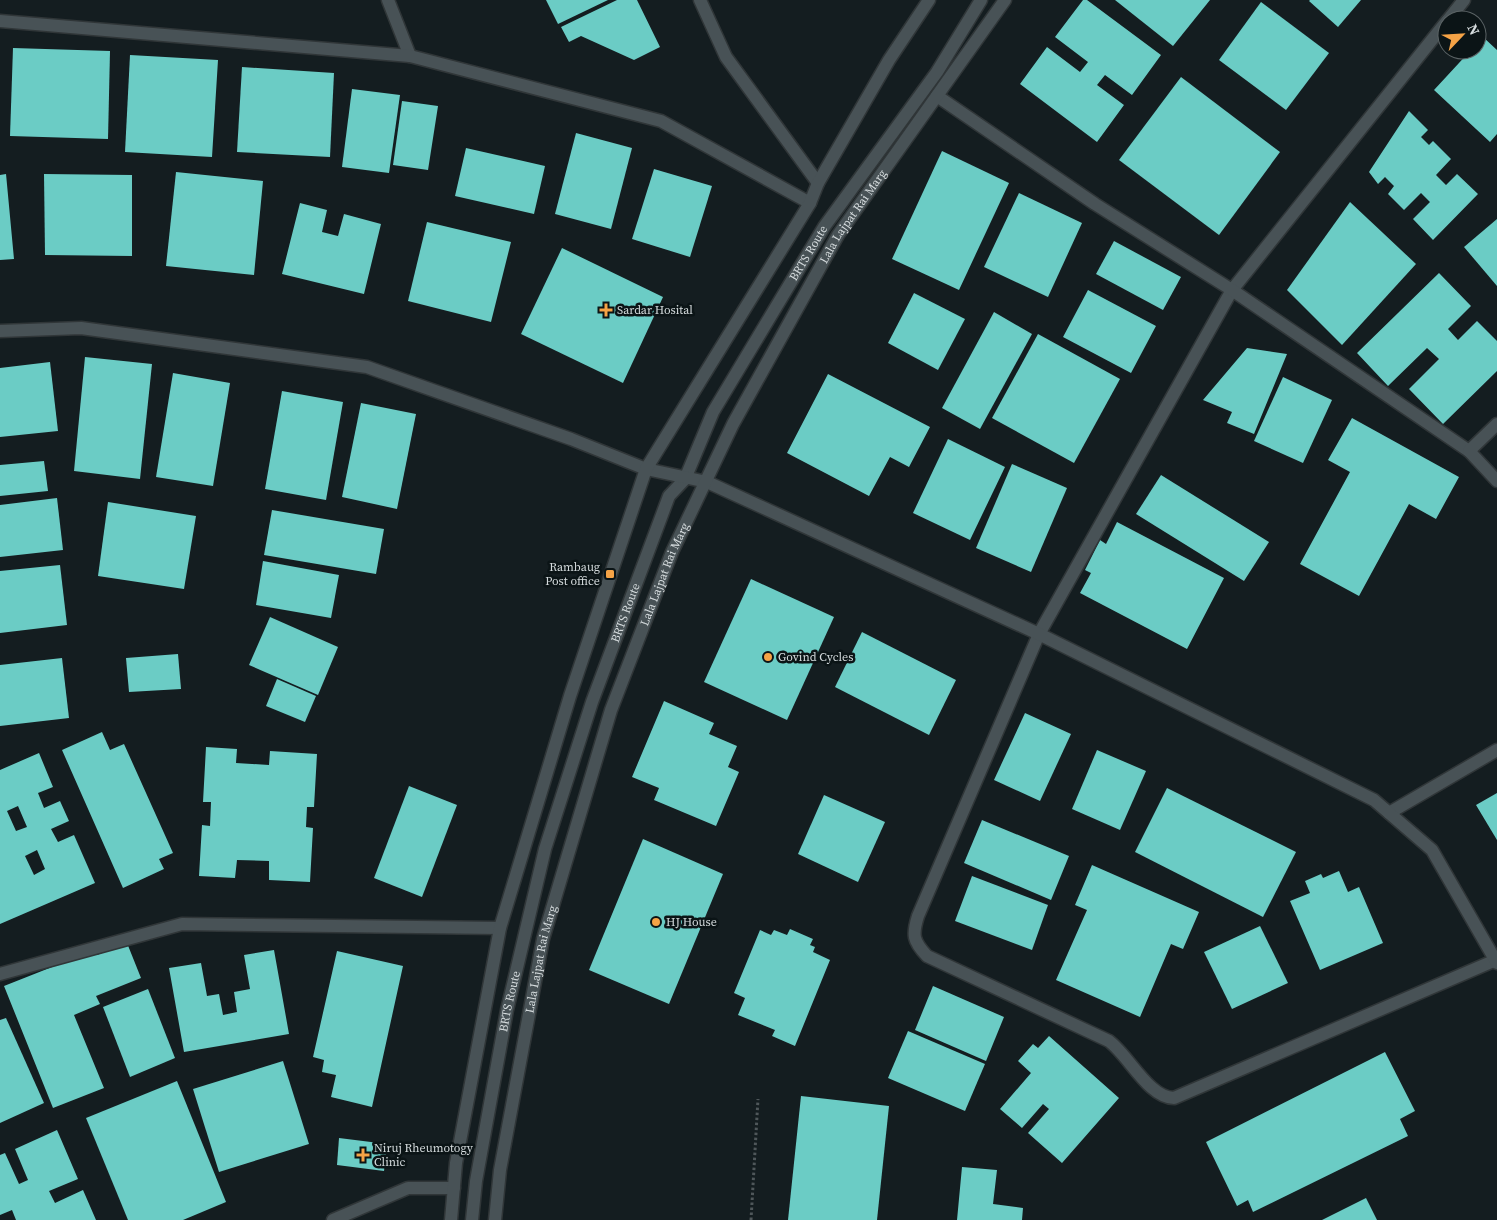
<svg xmlns="http://www.w3.org/2000/svg" width="1497" height="1220" viewBox="0 0 1497 1220" font-family="'Source Serif 4',serif">
<style>
.building{fill:#6bccc5;fill-rule:evenodd}
.lines{fill:none;stroke-linecap:round;stroke-linejoin:round}
.lane-casing{stroke:#303638;stroke-width:15}
.street-casing{stroke:#303638;stroke-width:15}
.secondary-casing{stroke:#303638;stroke-width:15}
.path{stroke:#4f575a;stroke-width:3;stroke-dasharray:2.5 2.5;stroke-linecap:butt}
.lane{stroke:#485256;stroke-width:12}
.street{stroke:#485256;stroke-width:12}
.secondary{stroke:#485256;stroke-width:12}
.poi-dot{fill:#f5a346;stroke:#0b1416;stroke-width:2}
.labels{text-anchor:middle;stroke-width:5;stroke-linejoin:round;paint-order:stroke}
.street-label{font-size:12px;fill:#d5dbdd;stroke:#0b1416}
.poi-label{font-size:12px;fill:#d5dbdd;stroke:#0b1416;text-anchor:start}
</style>
<rect width="100%" height="100%" fill="#141d20"/>
<g class="building">
<path d="M546 0H608L558 24Z"/>
<path d="M617 0H637L660 47 634 60 581 36 569 42 561 27Z"/>
<path d="M1083 0H1087L1161 55 1132 95 1105 75 1097 85 1124 105 1097 142 1020 84 1047 47 1080 72 1088 62 1055 37Z"/>
<path d="M1115 0H1210L1173 46Z"/>
<path d="M1310 0H1361L1338 27 1309 1Z"/>
<path d="M1261 2 1329 53 1286 110 1219 60Z"/>
<path d="M1483 37 1497 50V134L1490 142 1434 90 1471 50H1477V44Z"/>
<path d="M13 48 110 51 108 139 10 136Z"/>
<path d="M130 55 218 60 212 157 125 152Z"/>
<path d="M242 67 334 73 330 157 237 152Z"/>
<path d="M1181 77 1280 152 1219 235 1119 160Z"/>
<path d="M352 89 400 95 389 173 342 167Z"/>
<path d="M402 101 438 106 428 170 393 165Z"/>
<path d="M1409 111 1428 130 1421 137 1429 145 1433 141 1451 159 1436 175 1446 185 1457 174 1478 194 1433 240 1413 219 1430 202 1421 193 1404 210 1388 194 1394 186 1385 177 1378 184 1369 172Z"/>
<path d="M576 133 632 148 611 229 555 214Z"/>
<path d="M466 148 545 166 534 214 455 196Z"/>
<path d="M942 151 1009 183 959 290 892 259Z"/>
<path d="M654 169 712 186 690 257 632 239Z"/>
<path d="M176 172 263 181 254 275 166 266Z"/>
<path d="M6 174 14 259 0 260V175Z"/>
<path d="M44 174 132 175V256L45 255Z"/>
<path d="M1019 193 1082 223 1048 297 984 267Z"/>
<path d="M1350 202 1416 264 1342 345 1287 290Z"/>
<path d="M300 203 327 210 322 232 338 236 344 214 381 224 364 294 282 274Z"/>
<path d="M1497 219V286L1464 247Z"/>
<path d="M427 222 511 242 491 322 408 301Z"/>
<path d="M1114 241 1181 277 1163 310 1096 274Z"/>
<path d="M562 248 663 297 623 383 521 334Z"/>
<path d="M1439 273 1471 306 1448 329 1458 340 1477 321 1497 341V371L1443 424 1409 389 1439 359 1427 348 1388 386 1357 353Z"/>
<path d="M1088 290 1156 326 1131 373 1063 337Z"/>
<path d="M914 293 965 319 938 370 888 343Z"/>
<path d="M994 312 1032 334 980 429 942 408Z"/>
<path d="M1038 334 1120 379 1074 463 992 418Z"/>
<path d="M1247 348 1287 354 1254 434 1227 423 1232 412 1203 400Z"/>
<path d="M85 357 152 364 140 479 74 471Z"/>
<path d="M50 362 58 431 0 437V368Z"/>
<path d="M173 373 230 383 213 486 156 477Z"/>
<path d="M828 374 930 427 909 467 890 457 869 496 787 453Z"/>
<path d="M1283 377 1332 400 1303 463 1254 441Z"/>
<path d="M282 391 343 402 326 500 265 489Z"/>
<path d="M361 403 416 414 397 509 342 497Z"/>
<path d="M1352 418 1459 477 1436 519 1409 504 1359 596 1300 564 1350 472 1328 460Z"/>
<path d="M948 439 1005 467 970 540 913 513Z"/>
<path d="M44 461 48 491 0 496V465Z"/>
<path d="M1012 464 1067 488 1031 572 976 548Z"/>
<path d="M1161 475 1269 542 1244 581 1136 514Z"/>
<path d="M57 498 63 550 0 557V505Z"/>
<path d="M108 502 196 516 184 589 98 576Z"/>
<path d="M272 510 384 529 376 574 264 555Z"/>
<path d="M1117 522 1224 578 1187 649 1080 593 1091 573 1085 570 1100 540 1106 544Z"/>
<path d="M263 561 339 575 331 618 256 605Z"/>
<path d="M60 565 67 625 0 633V571Z"/>
<path d="M751 579 834 617 787 720 704 682Z"/>
<path d="M270 617 338 647 318 695 249 665Z"/>
<path d="M862 632 956 680 929 735 835 687Z"/>
<path d="M178 654 181 689 129 692 126 658Z"/>
<path d="M62 658 69 718 0 726V665Z"/>
<path d="M277 679 316 696 305 722 266 706Z"/>
<path d="M664 701 714 723 709 734 737 746 728 767 739 772 716 826 654 800 659 788 632 777Z"/>
<path d="M1025 713 1071 734 1040 801 994 780Z"/>
<path d="M102 732 110 750 124 744 173 853 159 859 164 869 123 888 62 750Z"/>
<path d="M206 747 237 749 236 763 269 765 270 751 317 754 314 807H307L306 827 313 828 310 882 269 880V861L237 860 235 878 199 876 202 825 210 826 211 802H203Z"/>
<path d="M1097 750 1146 771 1120 830 1072 809Z"/>
<path d="M39 753 53 787 38 793 44 808 60 801 69 821 51 829 58 842 74 835 95 883 0 924V770ZM18 806 27 827 16 831 7 811ZM37 850 45 869 34 875 25 856Z"/>
<path d="M409 786 457 805 422 897 374 878Z"/>
<path d="M1167 788 1296 852 1263 917 1135 852Z"/>
<path d="M1497 793V840L1476 805Z"/>
<path d="M824 795 885 822 858 882 798 854Z"/>
<path d="M982 820 1069 856 1051 900 964 863Z"/>
<path d="M643 839 723 874 669 1004 589 970Z"/>
<path d="M1092 865 1199 912 1183 949 1171 944 1140 1017 1056 980 1087 910 1075 905Z"/>
<path d="M1339 871 1348 892 1359 887 1383 943 1320 970 1290 901 1310 893 1305 881 1321 874 1323 878Z"/>
<path d="M972 876 1048 905 1032 950 955 921Z"/>
<path d="M1260 926 1288 983 1232 1009 1204 952Z"/>
<path d="M790 929 813 939 810 945 815 947 813 952 830 960 795 1046 772 1036 775 1030 738 1015 745 998 734 993 760 930 771 935 774 930 787 935Z"/>
<path d="M127 943 141 978 96 996 100 1004 74 1015 104 1088 53 1108 4 986 95 950 97 955Z"/>
<path d="M274 950 289 1034 184 1052 169 968 201 963 207 996 219 994 223 1015 237 1012 234 992 250 989 244 955Z"/>
<path d="M337 951 403 966 372 1107 331 1097 336 1075 322 1072 324 1060 313 1057Z"/>
<path d="M933 986 1004 1017 986 1061 915 1030Z"/>
<path d="M148 989 175 1058 130 1077 103 1007Z"/>
<path d="M6 1018 44 1103 0 1123V1020Z"/>
<path d="M908 1031 985 1064 965 1111 888 1078Z"/>
<path d="M1049 1036 1119 1098 1062 1163 1028 1133 1049 1109 1043 1104 1022 1128 1000 1109 1031 1073 1018 1061 1033 1044 1038 1048Z"/>
<path d="M1385 1052 1415 1111 1400 1119 1408 1136 1253 1212 1248 1200 1237 1206 1206 1142Z"/>
<path d="M283 1061 309 1144 219 1172 193 1089Z"/>
<path d="M177 1081 226 1202 183 1220H128L86 1118Z"/>
<path d="M801 1096 889 1106 877 1220H788Z"/>
<path d="M57 1130 78 1179 49 1191 55 1203 83 1190 96 1220H16L12 1210 0 1215V1155L5 1153 19 1184 28 1180 15 1149Z"/>
<path d="M339 1138 387 1144 384 1171 337 1165Z"/>
<path d="M962 1167 997 1170 993 1204 1023 1208 1022 1220H957Z"/>
<path d="M1366 1198 1377 1220H1322Z"/>
</g>
<g class="lines">
<g class="lane-casing">
<g id="lane">
<path id="s1" d="M472 1220 476 1181 507 1010 545 849 592 702 669 496 685 479 713 412 824 227 937 72 981 0"/>
</g>
</g>
<g class="street-casing">
<g id="street">
<path d="M388 0 410 56"/>
<path d="M700 0 726 57 818 183"/>
<path d="M1448 20 1464 0"/>
<path d="M0 21 410 56 661 121 810 203"/>
<path d="M1447 21 1232 290 1039 634 918 916C912 935 913 941 927 956L1109 1041C1129 1056 1149 1098 1174 1098L1496 960"/>
<path d="M937 96 1095 204 1232 290 1469 451"/>
<path d="M1497 424 1469 451 1497 481"/>
<path d="M1389 813 1497 750"/>
<path d="M0 974 182 924 500 928"/>
<path d="M333 1220 408 1188H454"/>
</g>
</g>
<g class="secondary-casing">
<g id="secondary">
<path d="M0 331 81 328 367 367 571 439 646 469 707 482 1039 634 1374 800 1432 850 1497 963"/>
<path d="M451 1220 456 1163 500 928 570 696 646 469 810 203 818 183 889 60 929 0"/>
<path id="s2" d="M495 1220 500 1170 543 939 611 710 672 552 733 424 838 235 1005 0"/>
</g>
</g>
<path class="path" d="M751 1220 758 1099"/>
<use href="#lane" class="lane"/>
<use href="#street" class="street"/>
<use href="#secondary" class="secondary"/>
</g>
<g class="poi-dot">
<path d="M603.5 302.5h5v5h5v5h-5v5h-5v-5h-5v-5h5z"/>
<rect x="605" y="569" width="10" height="10" rx="2.5"/>
<circle cx="768" cy="657" r="5"/>
<circle cx="656" cy="922" r="5"/>
<path d="M360.5 1147.5h5v5h5v5h-5v5h-5v-5h-5v-5h5z"/>
</g>
<g class="labels">
<g class="street-label">
<text dy="4" stroke="none"><textPath href="#s2" startOffset="1075">Lala Lajpat Rai Marg</textPath></text>
<text dy="4" stroke="none"><textPath href="#s1" startOffset="1034">BRTS Route</textPath></text>
<text dy="4" stroke="none"><textPath href="#s2" startOffset="670">Lala Lajpat Rai Marg</textPath></text>
<text dy="4" stroke="none"><textPath href="#s1" startOffset="628">BRTS Route</textPath></text>
<text dy="4" stroke="none"><textPath href="#s2" startOffset="265">Lala Lajpat Rai Marg</textPath></text>
<text dy="4" stroke="none"><textPath href="#s1" startOffset="222">BRTS Route</textPath></text>
</g>
<g class="poi-label">
<text x="617" y="314">Sardar Hosital</text>
<text x="600" y="571" text-anchor="end">Rambaug<tspan x="600" dy="14">Post office</tspan></text>
<text x="778" y="661">Govind Cycles</text>
<text x="666" y="926">HJ House</text>
<text x="374" y="1152">Niruj Rheumotogy<tspan x="374" dy="14">Clinic</tspan></text>
</g>
</g>
<g transform="translate(1462 35) rotate(65)"><circle r="24" fill="#0b1416" stroke="#5c6466"/>
<path d="M0-4L9 19L0 12L-9 19Z" fill="#f5a346"/>
<text y="-8" font-size="14" font-weight="bold" text-anchor="middle" fill="#d5dbdd">N</text>
</g>
</svg>
